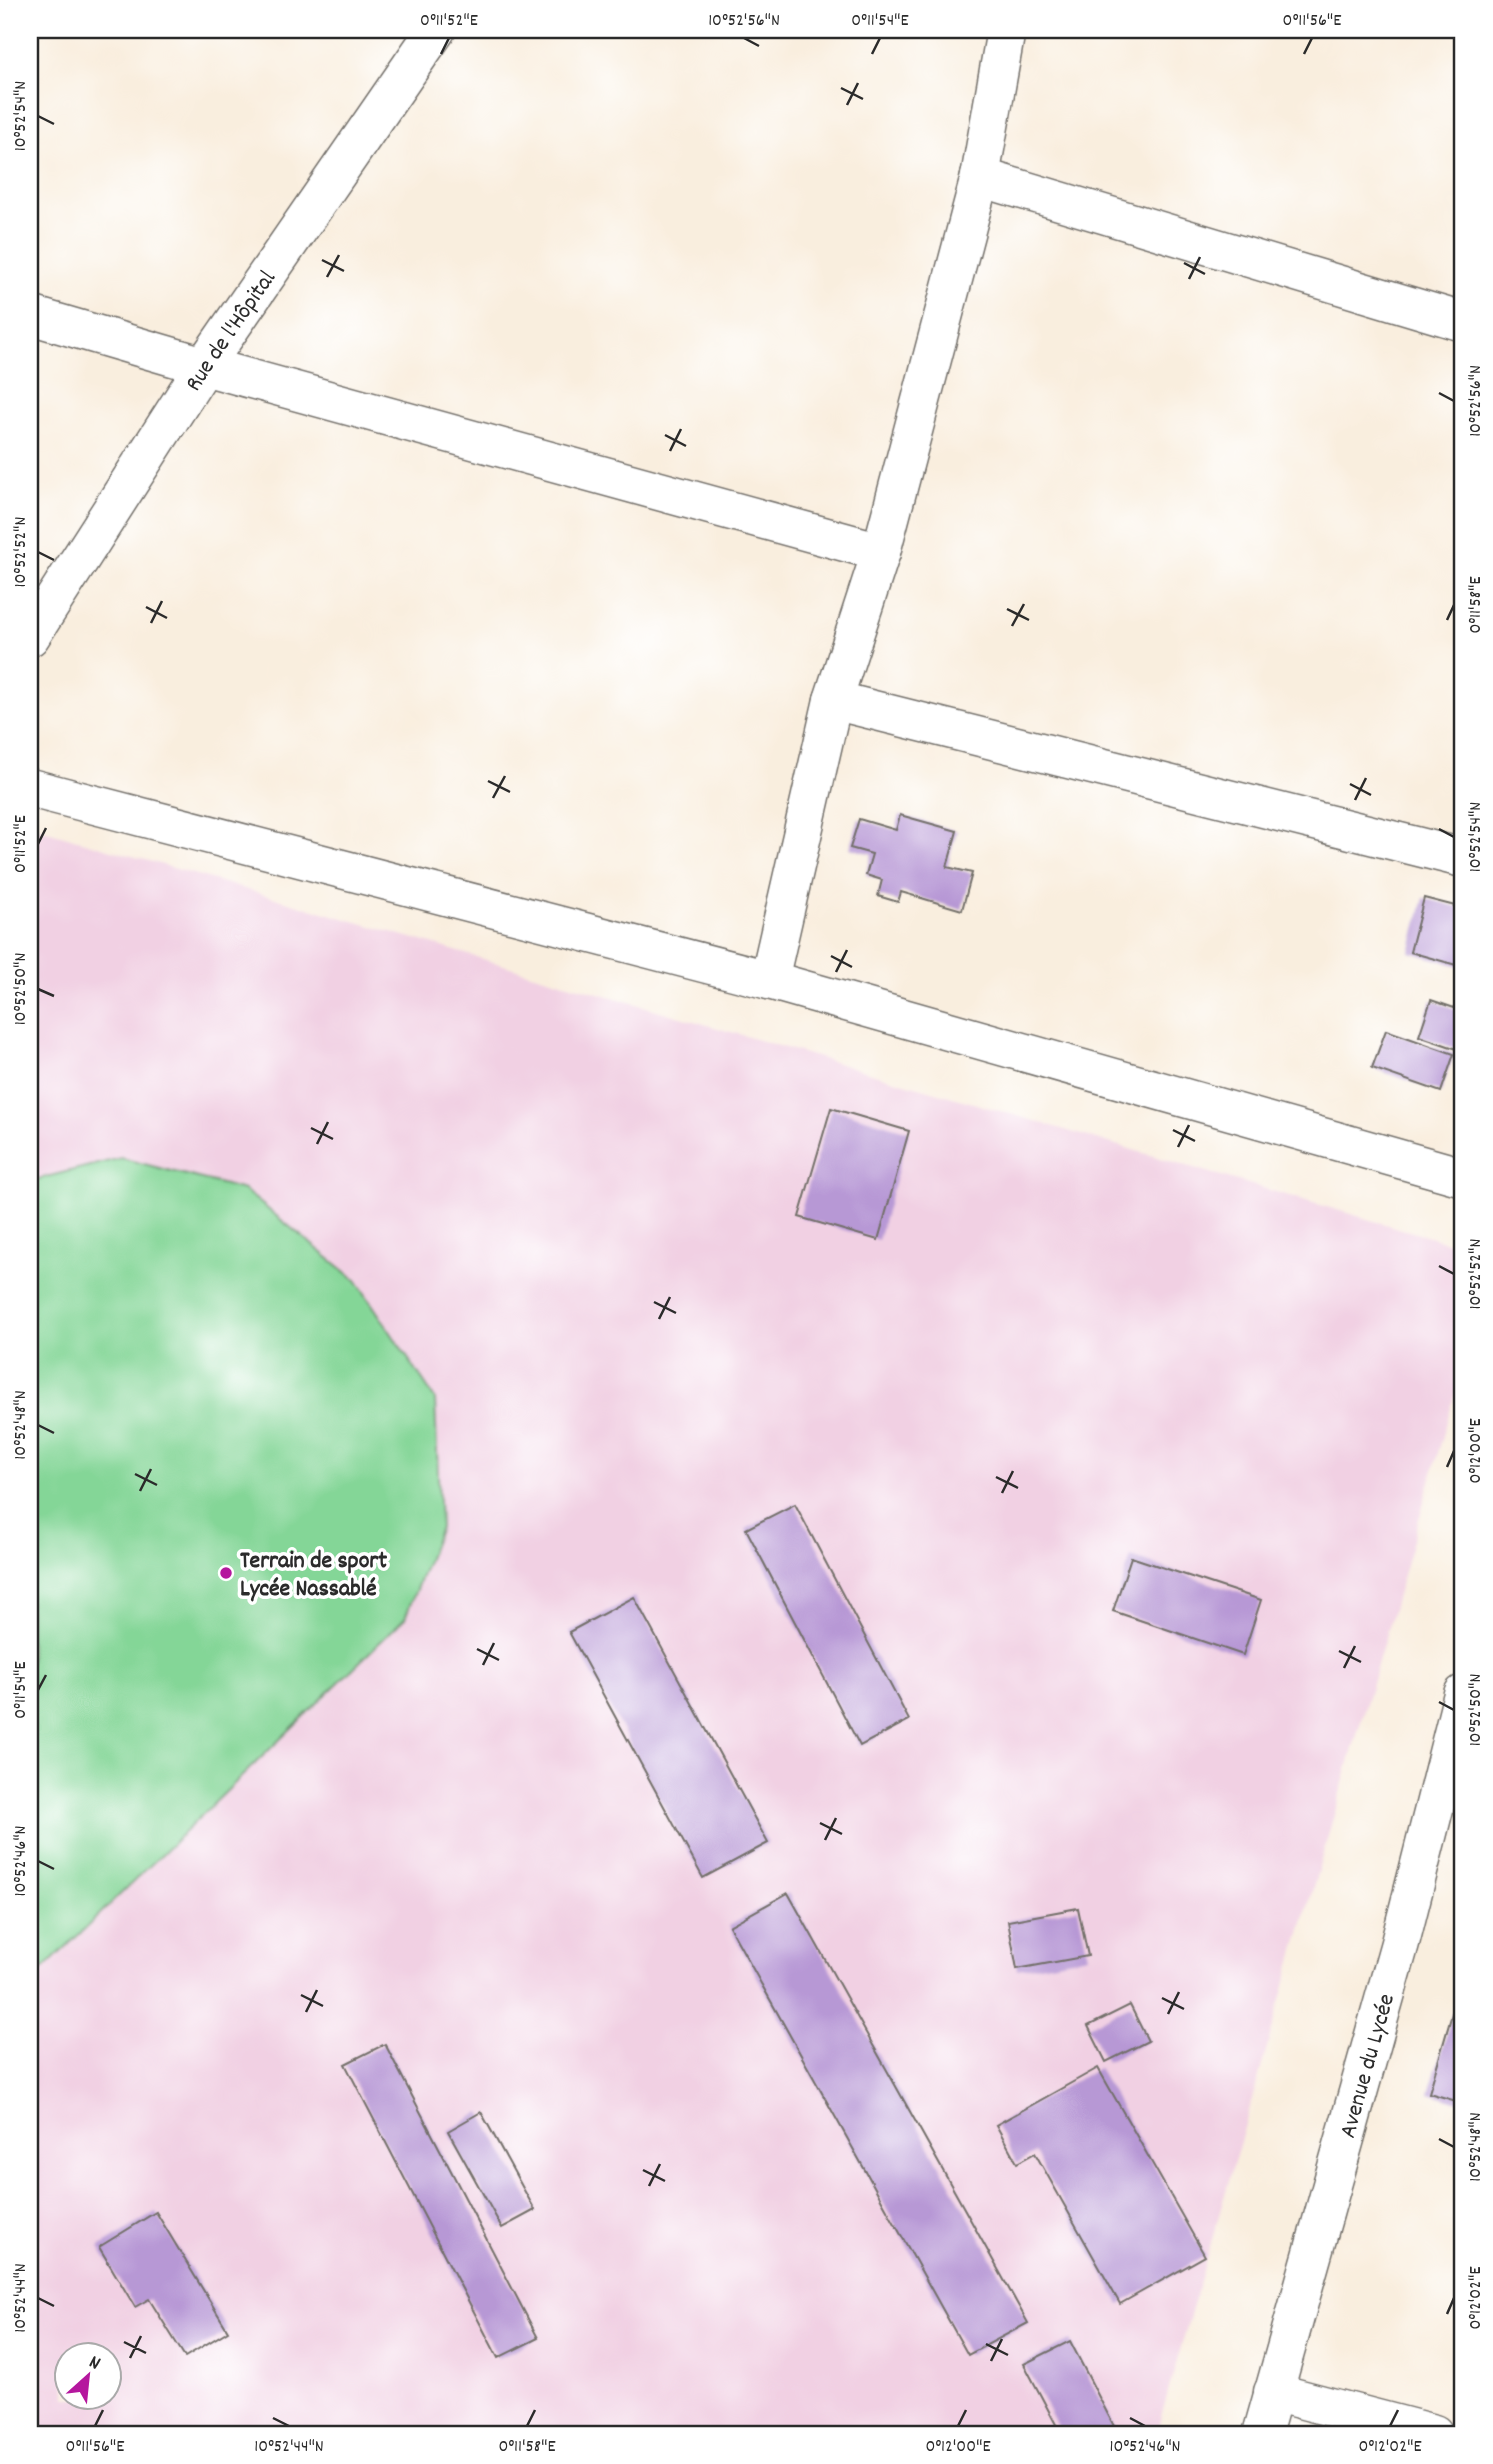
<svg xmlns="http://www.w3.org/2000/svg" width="1493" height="2464" viewBox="0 0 1493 2464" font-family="Dekko,sans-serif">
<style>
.built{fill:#f1d0e3;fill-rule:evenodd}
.green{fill:#84d697;stroke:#588061;stroke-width:2}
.building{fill:#b798d5}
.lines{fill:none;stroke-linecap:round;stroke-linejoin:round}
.minor-casing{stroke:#736f6a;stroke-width:41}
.major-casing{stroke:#736f6a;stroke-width:41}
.minor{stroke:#fff;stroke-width:38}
.major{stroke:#fff;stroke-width:38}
.ticks{fill:none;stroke:#2b2b2b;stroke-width:2.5}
.poi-dot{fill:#b5179e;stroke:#fff;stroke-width:2.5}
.labels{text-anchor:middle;stroke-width:7;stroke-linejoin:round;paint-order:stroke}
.street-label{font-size:24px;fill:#2b2b2b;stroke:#fff}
.poi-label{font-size:24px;font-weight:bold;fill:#2b2b2b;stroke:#fff;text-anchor:start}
.neatline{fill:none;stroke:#2b2b2b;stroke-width:2.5}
.ticks-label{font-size:18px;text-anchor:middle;fill:#2b2b2b}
</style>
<rect width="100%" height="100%" fill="#fff"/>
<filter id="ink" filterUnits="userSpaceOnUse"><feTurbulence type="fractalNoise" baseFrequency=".0143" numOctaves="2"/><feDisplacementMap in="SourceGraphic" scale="14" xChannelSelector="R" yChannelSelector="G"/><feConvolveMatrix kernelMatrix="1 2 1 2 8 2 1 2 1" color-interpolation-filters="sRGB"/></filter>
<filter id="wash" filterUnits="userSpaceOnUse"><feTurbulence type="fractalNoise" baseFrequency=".00686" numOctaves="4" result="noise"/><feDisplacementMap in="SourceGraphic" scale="28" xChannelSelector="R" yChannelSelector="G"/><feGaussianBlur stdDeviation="1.57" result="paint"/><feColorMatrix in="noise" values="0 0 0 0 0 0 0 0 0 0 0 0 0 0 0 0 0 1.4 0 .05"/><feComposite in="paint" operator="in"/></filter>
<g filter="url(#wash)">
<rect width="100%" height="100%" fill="#f9eede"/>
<path class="built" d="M30 826 1463 1247V1366L1156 2434H45L30 2426ZM66 2356H108V2398H66Z"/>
<path class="green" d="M121 1158 244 1190 356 1280 435 1399 440 1527 405 1618 30 1982V1181Z"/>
<g id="blocks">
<g class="building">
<path d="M900 815 957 831 947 867 972 873 962 910 901 892 898 902 878 896 882 880 866 875 872 854 850 848 859 819 896 830Z"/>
<path d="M1424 898 1463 908V967L1410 952Z"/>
<path d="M1431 1000 1463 1011V1051L1419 1036Z"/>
<path d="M1386 1030 1454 1054 1441 1092 1372 1068Z"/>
<path d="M831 1108 909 1131 878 1240 799 1217Z"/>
<path d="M795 1504 909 1720 860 1746 746 1529Z"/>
<path d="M1131 1557 1261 1600 1243 1655 1113 1611Z"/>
<path d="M634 1597 768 1843 703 1878 569 1632Z"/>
<path d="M788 1893 1028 2323 968 2355 729 1926Z"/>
<path d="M1078 1908 1088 1956 1017 1969 1008 1921Z"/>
<path d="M1463 1976V2103L1429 2093Z"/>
<path d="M1130 2005 1148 2041 1106 2062 1088 2026Z"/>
<path d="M385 2044 538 2338 498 2358 345 2064Z"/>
<path d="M1098 2068 1205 2256 1120 2304 1035 2153 1017 2163 996 2125Z"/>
<path d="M481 2112 535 2210 502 2228 448 2131Z"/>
<path d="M156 2212 228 2331 185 2357 149 2299 135 2307 99 2247Z"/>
<path d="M1070 2341 1118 2434H1061L1024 2364Z"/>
</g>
</g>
</g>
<g filter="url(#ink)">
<use href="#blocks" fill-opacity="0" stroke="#736f6a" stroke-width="2"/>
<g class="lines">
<g class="minor-casing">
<g id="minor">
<path d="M980 177 1463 322"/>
<path d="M30 315 204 366 881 552"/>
<path id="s1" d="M30 637 204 366 436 30"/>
<path d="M833 700 1463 858"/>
<path d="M30 788 769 980 1463 1177"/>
<path d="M769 980 833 700 881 552 980 177 1006 30"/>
<path d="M1273 2392 1434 2434"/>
</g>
</g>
<g class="major-casing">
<g id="major">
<path id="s2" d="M1262 2434 1400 1943 1463 1694"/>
</g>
</g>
<use href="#minor" class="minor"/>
<use href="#major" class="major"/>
</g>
</g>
<path class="ticks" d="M744 38 759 46M441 54 449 38M872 54 880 38M1304 54 1312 38M841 88 863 99M847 105 858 83M38 116 54 124M322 260 344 271M1184 263 1205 274M327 277 339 255M1189 279 1200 257M1439 393 1454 401M665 435 686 446M670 451 681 429M38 552 54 560M146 607 167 618M1007 609 1029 620M1447 620 1454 605M151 623 162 601M1012 626 1024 604M488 781 510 792M1350 784 1371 795M493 798 505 776M1355 800 1366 778M1439 829 1454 837M38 844 46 828M831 956 852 967M836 972 847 950M38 989 54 996M311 1128 333 1139M1173 1130 1195 1141M317 1144 328 1122M1178 1147 1189 1125M1439 1266 1454 1274M654 1302 676 1313M659 1319 670 1297M38 1425 54 1433M1447 1467 1454 1451M135 1474 157 1485M996 1477 1018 1488M140 1491 151 1469M1002 1493 1013 1471M477 1649 499 1660M1339 1651 1361 1662M483 1665 494 1643M1344 1668 1355 1646M38 1690 46 1675M1439 1702 1454 1710M820 1823 842 1834M825 1840 836 1818M38 1861 54 1869M301 1995 323 2006M1162 1998 1184 2009M306 2012 317 1990M1168 2014 1179 1992M1439 2139 1454 2147M643 2170 665 2181M649 2186 660 2164M38 2298 54 2306M1447 2314 1454 2298M124 2342 146 2353M986 2344 1008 2355M130 2358 141 2336M991 2361 1002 2339M273 2418 289 2426M1130 2418 1145 2426M95 2426 103 2410M527 2426 535 2410M958 2426 966 2410M1390 2426 1398 2410"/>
<circle class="poi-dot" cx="226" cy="1573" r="7"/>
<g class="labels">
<g class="street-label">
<text dy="8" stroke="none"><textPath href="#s1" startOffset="366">Rue de l'Hôpital</textPath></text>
<text dy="8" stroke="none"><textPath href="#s2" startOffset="383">Avenue du Lycée</textPath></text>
</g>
<g class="poi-label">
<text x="240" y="1567">Terrain de sport<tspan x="240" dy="28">Lycée Nassablé</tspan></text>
</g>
</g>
<rect width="1493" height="2464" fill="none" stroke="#fff" stroke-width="77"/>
<g transform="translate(88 2376) rotate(27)"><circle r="33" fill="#ffffff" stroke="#aaaaaa" stroke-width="2"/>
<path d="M0-5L12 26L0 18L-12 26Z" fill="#b5179e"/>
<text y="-10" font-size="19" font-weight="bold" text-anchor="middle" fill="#2b2b2b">N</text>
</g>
<rect x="38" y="38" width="1416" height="2388" class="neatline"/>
<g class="ticks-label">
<text x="449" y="25">0°11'52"E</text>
<text x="744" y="25">10°52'56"N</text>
<text x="880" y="25">0°11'54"E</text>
<text x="1312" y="25">0°11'56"E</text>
<text transform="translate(19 116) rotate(-90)" y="6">10°52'54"N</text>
<text transform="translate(1474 401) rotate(-90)" y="6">10°52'56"N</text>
<text transform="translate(19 552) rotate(-90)" y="6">10°52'52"N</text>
<text transform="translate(1474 605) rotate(-90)" y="6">0°11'58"E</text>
<text transform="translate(1474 837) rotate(-90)" y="6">10°52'54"N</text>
<text transform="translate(19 844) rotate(-90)" y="6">0°11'52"E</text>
<text transform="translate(19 989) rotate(-90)" y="6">10°52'50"N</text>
<text transform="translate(1474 1274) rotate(-90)" y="6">10°52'52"N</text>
<text transform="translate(19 1425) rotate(-90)" y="6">10°52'48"N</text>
<text transform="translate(1474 1451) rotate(-90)" y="6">0°12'00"E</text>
<text transform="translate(19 1690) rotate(-90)" y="6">0°11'54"E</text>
<text transform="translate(1474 1710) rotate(-90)" y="6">10°52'50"N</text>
<text transform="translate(19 1861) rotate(-90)" y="6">10°52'46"N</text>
<text transform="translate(1474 2147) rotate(-90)" y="6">10°52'48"N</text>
<text transform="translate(19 2298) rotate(-90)" y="6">10°52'44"N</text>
<text transform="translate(1474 2298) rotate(-90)" y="6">0°12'02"E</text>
<text x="95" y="2451">0°11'56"E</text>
<text x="289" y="2451">10°52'44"N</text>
<text x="527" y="2451">0°11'58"E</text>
<text x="958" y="2451">0°12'00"E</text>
<text x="1145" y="2451">10°52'46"N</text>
<text x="1390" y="2451">0°12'02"E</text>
</g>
</svg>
